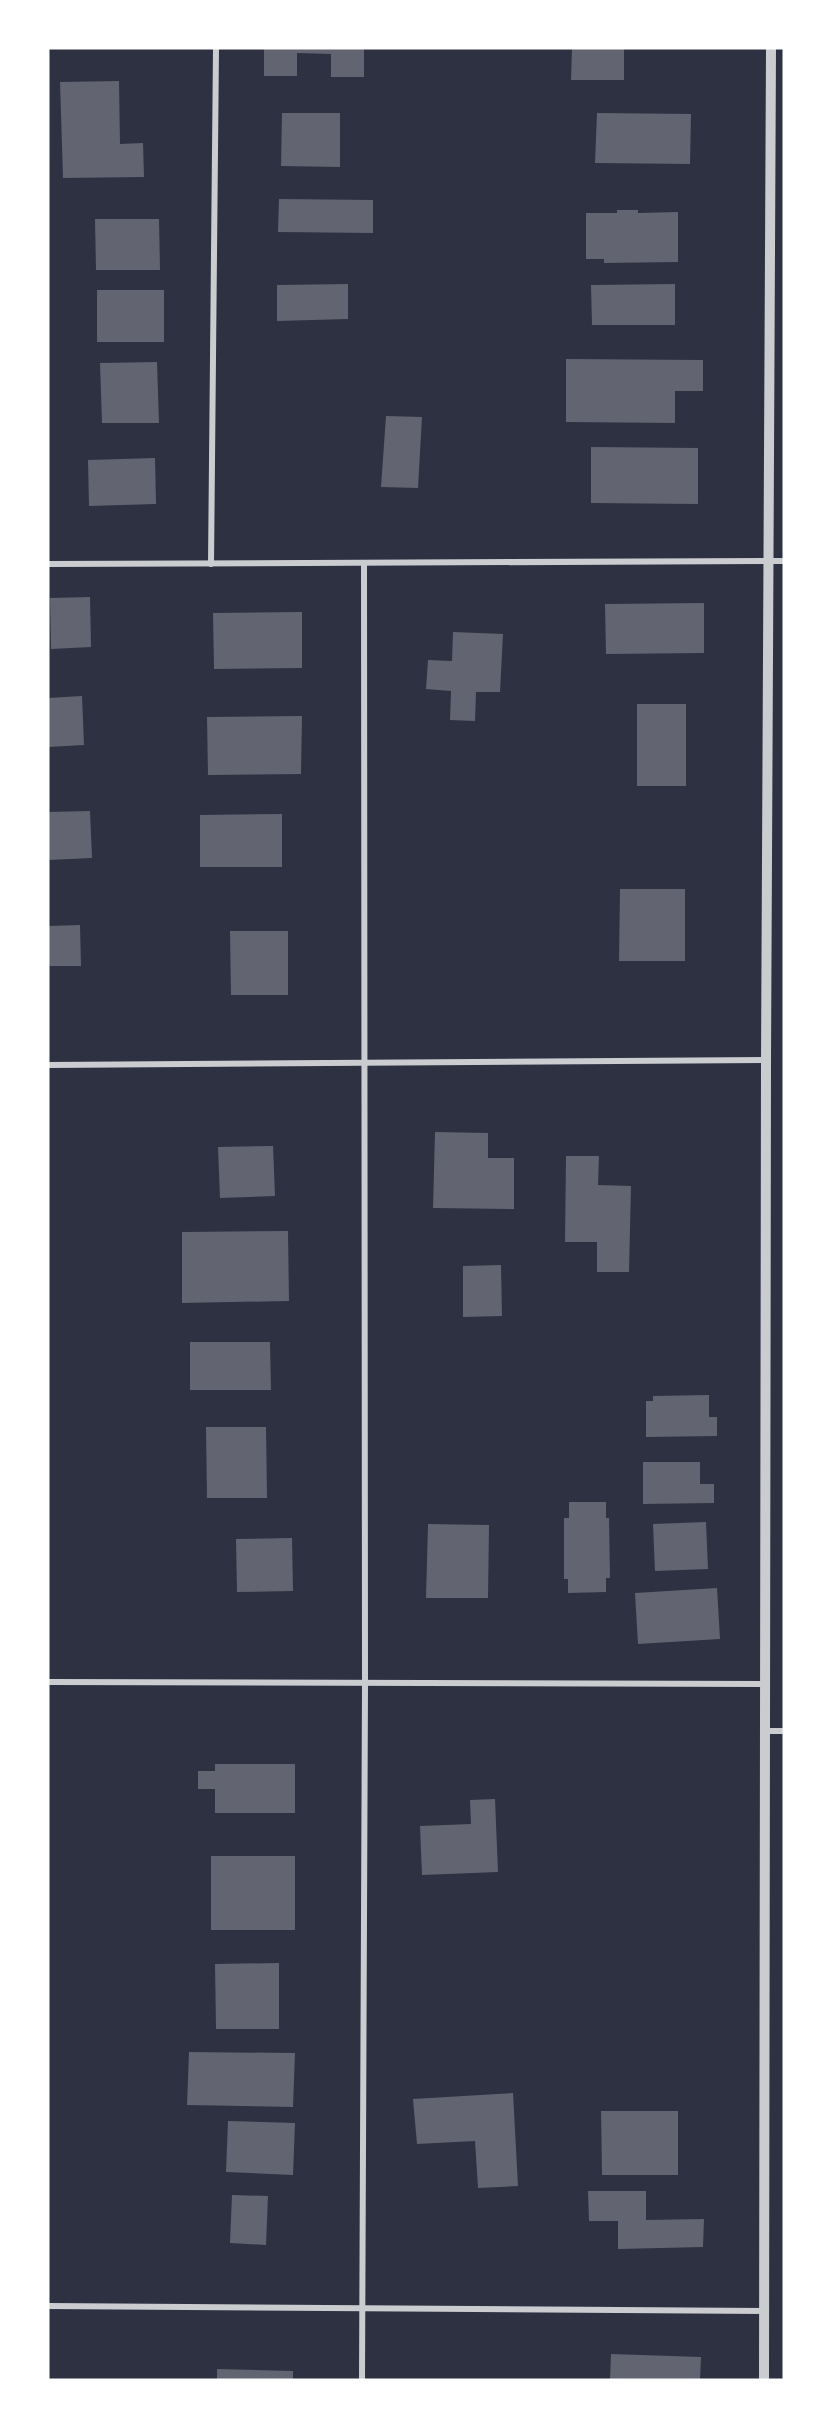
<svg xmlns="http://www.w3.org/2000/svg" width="832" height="2428" viewBox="0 0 832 2428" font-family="Commissioner,sans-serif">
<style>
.building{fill:#626471}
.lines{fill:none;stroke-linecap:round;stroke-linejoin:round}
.minor{stroke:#caccd0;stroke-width:6}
.tertiary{stroke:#caccd0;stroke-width:10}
</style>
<rect width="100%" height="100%" fill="#2d3142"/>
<g class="building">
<path d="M264 48H364V77H331V54L297 53V76H264Z"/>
<path d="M572 48H624V80H571Z"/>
<path d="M119 81 120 144 143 143 144 177 63 178 60 82Z"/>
<path d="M282 113H340V167L281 166Z"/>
<path d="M597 113 691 114 690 164 595 163Z"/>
<path d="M279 199 373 200V233L278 232Z"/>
<path d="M617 210H638V213L678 212V262L604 263V259H586V213H617Z"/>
<path d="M95 219H159L160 270H96Z"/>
<path d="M348 284V319L277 321V285Z"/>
<path d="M675 284V325H592L591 285Z"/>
<rect x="97" y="290" width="67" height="52"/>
<path d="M566 359 703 360V391H675V423L566 422Z"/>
<path d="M157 362 159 423H102L100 363Z"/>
<path d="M386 416 422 417 418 488 381 487Z"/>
<path d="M591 447 698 448V504L591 503Z"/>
<path d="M155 458 156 504 89 506 88 460Z"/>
<path d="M90 597 91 647 51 649 50 598Z"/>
<path d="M704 603V653L606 654 605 604Z"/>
<path d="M302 612V668L214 669 213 613Z"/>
<path d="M453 632 503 634 500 692H476L475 721 450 720 451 691 426 689 428 660 452 661Z"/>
<path d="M82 696 84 745 48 747V698Z"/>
<rect x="637" y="704" width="49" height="82"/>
<path d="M302 716 301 774 208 775 207 717Z"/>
<path d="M90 811 92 858 48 860V812Z"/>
<path d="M282 814V867H200V815Z"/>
<path d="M620 889H685V961H619Z"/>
<path d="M80 925 81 966H48V926Z"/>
<path d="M230 931H288V995H231Z"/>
<path d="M435 1132 488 1133V1158H514V1209L433 1208Z"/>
<path d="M273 1146 275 1196 220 1198 218 1147Z"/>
<path d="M566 1156H599L598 1185 631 1186 629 1272H597V1242H565Z"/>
<path d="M288 1231 289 1301 182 1303V1232Z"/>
<path d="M501 1265 502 1316 463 1317V1266Z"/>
<path d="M190 1342H270L271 1390H190Z"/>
<path d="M709 1395V1417H717V1436L646 1437V1401H653V1396Z"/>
<path d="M206 1427H266L267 1498H207Z"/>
<path d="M643 1462H700V1484H714V1503L643 1504Z"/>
<path d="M569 1502H606V1518H609L610 1578H606V1592L568 1593V1579H564V1518H569Z"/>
<path d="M706 1522 708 1569 655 1571 653 1524Z"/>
<path d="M428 1524 489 1525 488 1598H426Z"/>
<path d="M292 1538 293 1591 237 1592 236 1539Z"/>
<path d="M717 1588 720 1639 638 1644 635 1593Z"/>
<path d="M215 1764H295V1813H215V1789H198V1771H215Z"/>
<path d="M495 1799 498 1872 422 1875 420 1826 471 1824 470 1800Z"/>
<rect x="211" y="1856" width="84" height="74"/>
<path d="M279 1963V2029H216L215 1964Z"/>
<path d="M189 2052 295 2053 293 2107 187 2105Z"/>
<path d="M513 2093 518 2186 478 2188 475 2141 417 2144 413 2099Z"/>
<path d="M601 2111H678V2175H602Z"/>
<path d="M228 2121 295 2123 293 2175 226 2172Z"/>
<path d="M588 2191H646V2220L704 2219 703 2247 618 2249V2221H589Z"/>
<path d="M232 2195 268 2196 266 2245 230 2243Z"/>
<path d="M611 2354 701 2357 700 2380H610Z"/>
<path d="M217 2369 293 2371V2380H217Z"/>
</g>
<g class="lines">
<g class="minor">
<path d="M48 564 784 561"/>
<path d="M211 564 216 48"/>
<path d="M48 1065 766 1060"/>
<path d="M48 1682 766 1684"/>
<path d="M766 1731H784"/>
<path d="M48 2306 764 2311"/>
<path d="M362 2380 365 1685 364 563"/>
</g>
<path class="tertiary" d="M764 2380 766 1060 771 48"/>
</g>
<rect width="832" height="2428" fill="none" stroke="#ffffff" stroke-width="99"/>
</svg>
